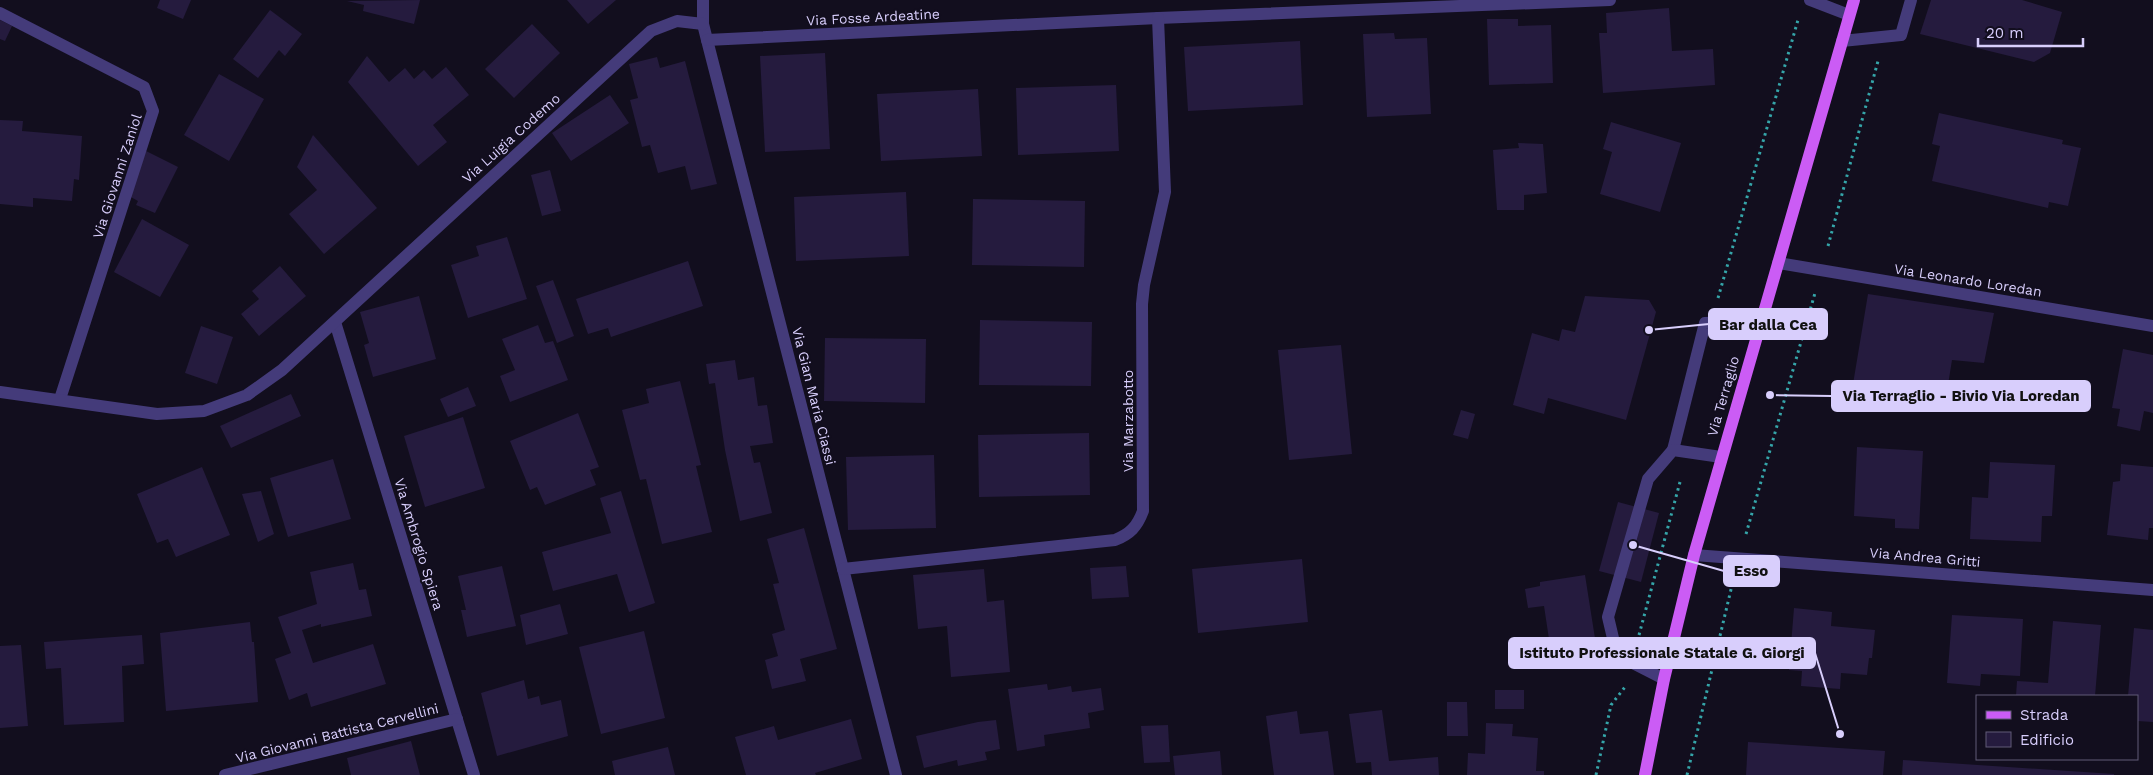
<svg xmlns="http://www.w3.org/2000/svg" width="2153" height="775" viewBox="0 0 2153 775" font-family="'Work Sans',sans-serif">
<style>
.building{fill:#251b3e}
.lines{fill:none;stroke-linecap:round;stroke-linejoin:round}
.path{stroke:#35a5a9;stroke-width:3;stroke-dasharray:2.5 4;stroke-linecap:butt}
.service{stroke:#443b7a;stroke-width:12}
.minor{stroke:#443b7a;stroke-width:12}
.primary{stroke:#cb5cf5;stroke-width:12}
.labels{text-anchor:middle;stroke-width:4;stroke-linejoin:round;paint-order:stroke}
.street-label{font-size:14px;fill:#d8cefc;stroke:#120e1e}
.leader{fill:none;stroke:#d8cefc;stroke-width:2}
.callout-dot{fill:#d8cefc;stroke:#120e1e;stroke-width:2}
.callout{fill:#d8cefc;stroke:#d8cefc;stroke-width:2}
.callout-label{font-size:15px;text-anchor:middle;font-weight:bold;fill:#111}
</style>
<rect width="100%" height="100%" fill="#120e1e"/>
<g class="building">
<path d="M160 0H191L183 19 157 8Z"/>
<path d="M420 0 414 24 363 11 364 5 347 1Z"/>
<path d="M567 0H616L588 24Z"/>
<path d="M1931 0H2022L2062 12 2050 53 2034 62 1920 34Z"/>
<path d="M1669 8 1672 51 1713 49 1715 85 1603 93 1599 33H1607L1606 13Z"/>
<path d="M270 10 302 34 285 56 279 50 258 78 233 59Z"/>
<path d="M1487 19H1518V26L1551 25 1553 83 1489 85Z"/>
<path d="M0 20 12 26 5 41 0 39Z"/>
<path d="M532 24 560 53 514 98 485 69Z"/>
<path d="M1394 33 1395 39 1427 38 1431 114 1367 117 1363 34Z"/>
<path d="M1300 41 1303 105 1188 111 1184 47Z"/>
<path d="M825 53 830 149 765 152 760 56Z"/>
<path d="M367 56 389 82 405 68 414 79 424 70 432 79 446 67 469 95 433 125 447 142 418 166 348 82Z"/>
<path d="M657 57 660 68 685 61 717 184 691 190 685 166 658 173 650 145 642 147 630 100 638 98 629 64Z"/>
<path d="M219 74 264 99 229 161 184 135Z"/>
<path d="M1116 85 1119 151 1018 155 1016 88Z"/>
<path d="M978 89 982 156 881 161 877 94Z"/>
<path d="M610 95 629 123 571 161 552 133Z"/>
<path d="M1939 113 2063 140 2062 144 2081 148 2068 206 2049 202 2048 208 1932 181 1940 146 1932 144Z"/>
<path d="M0 120 23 121 22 131 82 136 79 180 74 179 72 201 33 198V207L0 204Z"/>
<path d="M1611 122 1681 143 1660 212 1600 194 1612 152 1603 149Z"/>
<path d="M313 135 377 208 324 254 289 214 317 190 297 167Z"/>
<path d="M1518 143 1543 144 1547 193 1524 195V210H1497L1493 150 1519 148Z"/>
<path d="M146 151 178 167 155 213 136 205 138 201 129 196Z"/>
<path d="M550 170 561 211 542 216 531 175Z"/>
<path d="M906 192 909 256 796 261 794 197Z"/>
<path d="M973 199 1085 201 1084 267 972 265Z"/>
<path d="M142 219 189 245 160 297 114 272Z"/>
<path d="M507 237 527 299 468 318 451 265 479 256 476 246Z"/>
<path d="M688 261 703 306 611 337 608 328 588 334 576 299Z"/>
<path d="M280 266 306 296 259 336 241 314 259 299 252 291Z"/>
<path d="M553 280 574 336 557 343 536 286Z"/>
<path d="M1868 294 1994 313 1984 363 1952 360 1944 410 1851 396Z"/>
<path d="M419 296 436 359 373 377 364 345 369 343 360 312Z"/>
<path d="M1585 296 1649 300 1656 312 1626 420 1548 398 1544 414 1513 405 1532 333 1559 341 1562 329 1575 332Z"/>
<path d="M980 320 1092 322 1091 386 979 385Z"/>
<path d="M538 325 545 343 553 341 568 380 510 402 500 376 515 370 502 339Z"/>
<path d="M201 326 233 337 217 384 185 373Z"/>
<path d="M825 338 926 339 925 403 824 401Z"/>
<path d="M1341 345 1352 454 1289 460 1278 350Z"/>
<path d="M2123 349 2153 355V413L2144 411 2140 431 2117 426 2120 409 2112 408Z"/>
<path d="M735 360 738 380 754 377 758 406 767 405 773 443 750 446 754 463 760 462 772 513 740 521 725 450 715 383 709 384 706 364Z"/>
<path d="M680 381 701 465 696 466 712 532 662 544 646 479 640 480 622 410 649 403 646 389Z"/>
<path d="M468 387 476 406 448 417 440 399Z"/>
<path d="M291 394 301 416 231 448 220 426Z"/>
<path d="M1461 410 1475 414 1468 439 1453 435Z"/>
<path d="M578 413 599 467 590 470 596 485 545 505 537 487 530 490 510 441Z"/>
<path d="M463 417 485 488 425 507 404 436Z"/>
<path d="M1089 433 1090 495 979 497 978 435Z"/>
<path d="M1857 447 1923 451 1919 529 1895 528V519L1854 516Z"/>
<path d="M934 455 936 528 848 530 846 457Z"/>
<path d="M333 459 351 519 288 537 270 478Z"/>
<path d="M1990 462 2055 465 2052 516H2042L2041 542 1970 539 1972 497 1988 498Z"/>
<path d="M2121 464 2153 467V528H2149L2148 540 2107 535 2113 482 2120 481Z"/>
<path d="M202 467 230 535 176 557 168 539 157 543 137 494Z"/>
<path d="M261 491 274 534 258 542 242 494Z"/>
<path d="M621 491 655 603 629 612 617 574 553 591 542 552 611 533 600 498Z"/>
<path d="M1618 502 1659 513 1641 582 1599 571Z"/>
<path d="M804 528 837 649 800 659 806 681 772 689 765 660 778 656 772 634 785 630 773 584 779 583 767 539Z"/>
<path d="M1302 559 1308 622 1198 633 1192 569Z"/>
<path d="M353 563 359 590 366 589 372 616 321 627V624L302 630 313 663 373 644 386 684 311 707 307 693 289 700 275 659 291 653 278 617 317 604 310 572Z"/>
<path d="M502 566 516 626 467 637 461 610H466L458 576Z"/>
<path d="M1126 566 1129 597 1092 599 1090 568Z"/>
<path d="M984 569 987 602 1004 600 1010 672 951 677 947 626 918 629 913 575Z"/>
<path d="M1585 575 1597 651 1552 659 1544 606 1528 608 1525 589 1540 586V582Z"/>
<path d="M560 604 568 634 526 645 520 615Z"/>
<path d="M1794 608 1832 612 1831 626 1875 630 1872 658H1869L1867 675 1841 673 1840 689 1801 686 1802 671 1789 670Z"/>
<path d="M1952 615 2023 619 2020 676 1981 674 1980 686 1947 683Z"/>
<path d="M2053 621 2101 625 2095 696H2016L2017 681 2048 683Z"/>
<path d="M250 622 252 642H254L258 702 166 711 160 633Z"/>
<path d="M2134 628 2153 630V722L2137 721V696H2128Z"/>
<path d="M644 631 665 718 601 734 579 647Z"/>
<path d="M142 635 144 664 122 666 124 722 64 725 61 668 46 669 44 642Z"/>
<path d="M21 645 28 726 0 728V646Z"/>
<path d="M524 680 528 699 539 696 541 705 561 700 568 736 497 756 481 693Z"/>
<path d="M1047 684 1048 690 1071 686 1072 692 1101 688 1104 710 1088 713 1090 728 1044 735 1045 746 1017 751 1008 689Z"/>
<rect x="1495" y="690" width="29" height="19"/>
<path d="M1447 702H1467L1468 736H1447Z"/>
<path d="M1382 710 1389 761 1438 757 1439 775H1372L1371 762 1356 763 1349 714Z"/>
<path d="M1297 711 1300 734 1328 731 1334 775H1274L1266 716Z"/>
<path d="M851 719 862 759 815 773 816 775H746L735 737 774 726 778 740Z"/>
<path d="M996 720 1000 749 985 752 987 760 958 766 957 760 924 768 916 736 978 722Z"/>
<path d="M1486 723 1513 724 1512 736 1538 738 1536 771H1544V775H1467L1468 753 1485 754Z"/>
<path d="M1168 725 1170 762 1144 763 1141 726Z"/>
<path d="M411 741 420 775H351L347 758Z"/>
<path d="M1748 742 1885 751 1883 775H1746Z"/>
<path d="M668 747 675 775H615L612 761Z"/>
<path d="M1220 751 1222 775H1175L1173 756Z"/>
<path d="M1903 760 2114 774V775H1902Z"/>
</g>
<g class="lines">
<g class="path">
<path d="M1828 246 1878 61"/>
<path d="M1718 298 1798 20"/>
<path d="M1746 534 1815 293"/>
<path d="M1639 635 1680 482"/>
<path d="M1596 775 1611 705 1625 687"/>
<path d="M1687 775 1733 581"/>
</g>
<g class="service">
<path d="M1842 41 1901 35 1911 0"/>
<path d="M1673 450 1705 323 1761 320"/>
<path d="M1664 679 1617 655 1608 617 1648 479 1673 450 1721 457"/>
</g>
<g class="minor">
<path d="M703 0V24L707 40 896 775"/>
<path d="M1810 0 1849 15"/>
<path d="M0 13 144 87 153 111 60 399"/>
<path d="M707 40 1158 18 1610 0"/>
<path d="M1778 263 2153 326"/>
<path d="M335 322 474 775"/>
<path d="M0 392 157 414 204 411 247 395 282 370 651 31 677 21 703 24"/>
<path d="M1694 555 2153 590"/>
<path d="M843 569 1115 540C1130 534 1137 527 1143 511L1142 304 1144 285 1165 192 1158 18"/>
<path d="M225 775 457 719"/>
</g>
<path class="primary" d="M1645 775 1664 679 1694 555 1854 0"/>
</g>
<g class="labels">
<g class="street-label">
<text transform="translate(873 17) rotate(-3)" y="5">Via Fosse Ardeatine</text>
<text transform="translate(511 138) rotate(-42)" y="5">Via Luigia Codemo</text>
<text transform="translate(117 176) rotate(-72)" y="5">Via Giovanni Zaniol</text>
<text transform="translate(1968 280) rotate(9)" y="5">Via Leonardo Loredan</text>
<text transform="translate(814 396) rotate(76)" y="5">Via Gian Maria Ciassi</text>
<text transform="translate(1723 396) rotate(-74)" y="5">Via Terraglio</text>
<text transform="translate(1128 421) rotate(-90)" y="5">Via Marzabotto</text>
<text transform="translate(419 544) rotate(73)" y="5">Via Ambrogio Spiera</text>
<text transform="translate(1925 557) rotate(5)" y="5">Via Andrea Gritti</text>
<text transform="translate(337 733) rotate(-14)" y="5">Via Giovanni Battista Cervellini</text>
</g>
</g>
<path class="leader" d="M1649 330L1709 324M1770 395L1832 396M1633 545L1724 571M1840 734L1815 653"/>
<g class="callout-dot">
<circle cx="1649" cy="330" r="5"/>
<circle cx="1770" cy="395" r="5"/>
<circle cx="1633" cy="545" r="5"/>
<circle cx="1840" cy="734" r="5"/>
</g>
<g class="callout">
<rect x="1709" y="309" width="118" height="30" rx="5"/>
<rect x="1832" y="381" width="258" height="30" rx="5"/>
<rect x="1724" y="556" width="55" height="30" rx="5"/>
<rect x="1509" y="638" width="306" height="30" rx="5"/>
</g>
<g class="callout-label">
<text x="1768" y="330">Bar dalla Cea</text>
<text x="1961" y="401">Via Terraglio - Bivio Via Loredan</text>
<text x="1751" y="576">Esso</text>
<text x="1662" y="658">Istituto Professionale Statale G. Giorgi</text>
</g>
<rect x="1976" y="695" width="162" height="65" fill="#120e1e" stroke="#615b77"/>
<rect x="1986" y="711" width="25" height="8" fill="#cb5cf5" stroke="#615b77"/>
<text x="2020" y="720" font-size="15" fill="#d8cefc">Strada</text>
<rect x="1986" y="732" width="25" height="15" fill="#251b3e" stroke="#615b77"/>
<text x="2020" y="745" font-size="15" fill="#d8cefc">Edificio</text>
<path d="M1978 38v8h105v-8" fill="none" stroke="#d8cefc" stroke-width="2.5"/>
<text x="1986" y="38" font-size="15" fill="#d8cefc" stroke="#120e1e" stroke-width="4" paint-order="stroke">20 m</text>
</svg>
